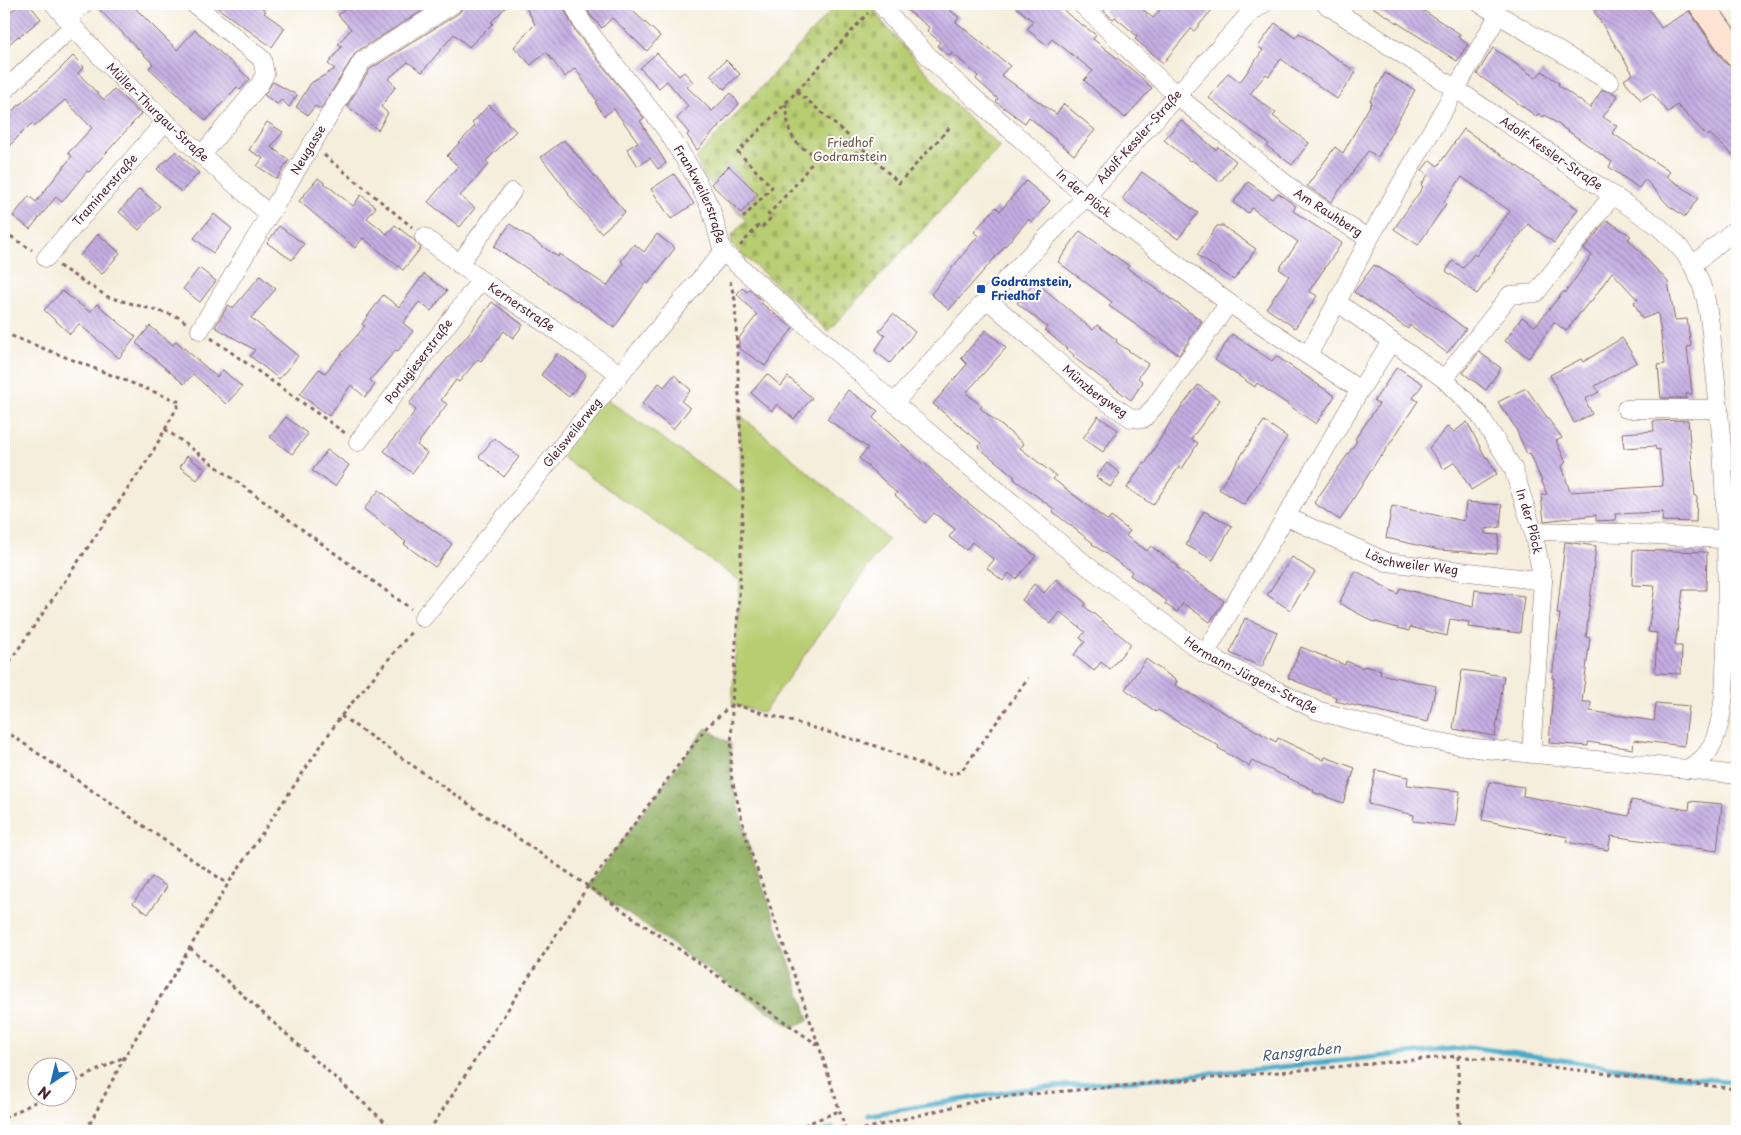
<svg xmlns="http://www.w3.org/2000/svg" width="1741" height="1135" viewBox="0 0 1741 1135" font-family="'Playpen Sans',sans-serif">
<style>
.green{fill:#b8cd72;stroke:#81764e}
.forest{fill:url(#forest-crowns);stroke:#6e6848}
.cemetery{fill:url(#cemetery-stones);stroke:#81764e}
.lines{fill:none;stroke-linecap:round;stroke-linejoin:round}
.stream{stroke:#4aaac9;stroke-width:5}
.building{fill:url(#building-back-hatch)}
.minor-casing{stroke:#866769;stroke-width:19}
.secondary-casing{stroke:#866769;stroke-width:27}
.path{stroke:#866769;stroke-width:3;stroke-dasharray:4 4;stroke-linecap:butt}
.minor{stroke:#fff;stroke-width:18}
.secondary{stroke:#fee3d2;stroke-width:25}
.transit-dot{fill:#1a4fb4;stroke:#fff;stroke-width:2}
.labels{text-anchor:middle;stroke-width:4;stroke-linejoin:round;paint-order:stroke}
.street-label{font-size:12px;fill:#4a1f2b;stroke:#fff}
.park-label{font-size:12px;fill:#6b5340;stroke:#fff}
.transit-label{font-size:12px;font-weight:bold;fill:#164399;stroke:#fff;text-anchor:start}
.water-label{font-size:14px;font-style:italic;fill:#4a5e72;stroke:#fff}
</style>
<defs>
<pattern id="forest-crowns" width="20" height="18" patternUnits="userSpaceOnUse" patternTransform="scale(1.25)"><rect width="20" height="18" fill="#92b064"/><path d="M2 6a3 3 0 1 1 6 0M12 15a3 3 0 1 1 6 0" fill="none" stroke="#798f53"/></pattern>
<pattern id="cemetery-stones" width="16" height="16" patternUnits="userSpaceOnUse" patternTransform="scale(1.25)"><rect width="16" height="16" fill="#b8cd72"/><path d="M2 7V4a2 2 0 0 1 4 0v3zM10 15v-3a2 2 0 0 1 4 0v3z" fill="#a0b063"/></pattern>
<pattern id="building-back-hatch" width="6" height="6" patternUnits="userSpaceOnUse" patternTransform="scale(1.25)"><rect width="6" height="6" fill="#c5aee3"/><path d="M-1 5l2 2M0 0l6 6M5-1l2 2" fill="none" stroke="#a28db8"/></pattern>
</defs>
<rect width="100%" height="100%" fill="#fff"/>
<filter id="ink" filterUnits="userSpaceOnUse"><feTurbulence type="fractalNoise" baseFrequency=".02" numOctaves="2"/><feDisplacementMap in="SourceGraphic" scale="10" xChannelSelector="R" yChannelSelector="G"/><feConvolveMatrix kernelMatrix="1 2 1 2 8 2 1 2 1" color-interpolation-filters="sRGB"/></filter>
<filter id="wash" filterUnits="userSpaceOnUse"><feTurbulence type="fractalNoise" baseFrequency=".0096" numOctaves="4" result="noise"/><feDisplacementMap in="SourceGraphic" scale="20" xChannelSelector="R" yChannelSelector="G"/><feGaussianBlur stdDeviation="1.12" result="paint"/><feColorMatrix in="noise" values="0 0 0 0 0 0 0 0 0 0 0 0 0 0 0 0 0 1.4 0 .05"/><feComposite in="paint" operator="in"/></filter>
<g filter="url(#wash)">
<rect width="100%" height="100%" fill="#f5eedc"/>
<path class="green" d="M602 396 742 494 739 414 888 539 763 713 732 704 740 581 556 453Z"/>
<path class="forest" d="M706 728 731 744V775L748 844 809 1019 792 1028 588 886Z"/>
<path class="cemetery" d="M837 4H844L854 12 862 4H867L873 8 883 23 963 113 1000 147 828 331 732 245 731 236 746 220 705 178 696 158Z"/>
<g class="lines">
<g class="stream">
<path d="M868 1115 1020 1090 1262 1069 1471 1047 1658 1074 1737 1082"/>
<path d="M825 1131 832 1129"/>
</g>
</g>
<g id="blocks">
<g class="building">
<path d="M20 4H29L41 19 19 37 18 36 4 49V17Z"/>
<path d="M94 4H131L177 50 195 30 250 79 240 90 237 87 206 121 149 68 153 64Z"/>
<path d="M212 4H257L266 11 264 13 285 28 272 47Z"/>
<path d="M352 4H433L356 52 321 109 315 106 308 115 296 107 311 83 335 69 328 64 342 46 338 44 351 29 338 15Z"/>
<path d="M464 4H509L491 22 493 23 469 47 454 34 422 72 408 62 388 79 396 86 381 107 388 113 378 130 347 106 370 69 459 13 462 9Z"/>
<path d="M524 4H562L575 31 644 118 640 121 666 163 658 169 650 158 638 166 627 149 638 142 614 109 604 116 595 102 597 101 575 68 565 77 546 52 531 65 514 47 535 24Z"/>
<path d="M585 4H625L660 36 647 51 612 18 602 28 590 15Z"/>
<path d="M899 4H941L959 17 956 22 1010 66 1001 75 1056 114 1064 104 1095 130 1074 155 1029 117 1025 123 996 102 998 99 976 79 978 76 952 53 950 56 937 46 940 42 927 31 929 27Z"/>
<path d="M1012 4H1057L1070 16 1096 35 1093 39 1136 73 1152 88 1125 118 1084 80 1093 71 1052 39 1047 45 1027 30 1033 21Z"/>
<path d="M1101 4H1137L1153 18 1165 4H1217L1194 31 1191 29 1163 63 1135 39 1137 36 1115 17 1113 19 1106 13 1104 11 1106 8Z"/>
<path d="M1368 4H1413L1460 34 1458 37 1468 44 1457 61Z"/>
<path d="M1607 4H1646L1661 28 1689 11 1725 63 1737 71V159L1710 134 1707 136 1677 105 1668 112 1652 93 1641 100 1624 80 1633 74 1594 11Z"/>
<path d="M1275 23 1295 38 1299 33 1356 72 1337 99 1281 59 1269 76 1266 74 1250 94 1276 113 1273 116 1309 143 1292 165 1267 146 1269 144 1209 98 1228 73 1240 82 1263 50 1258 47Z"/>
<path d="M1493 48 1536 78 1542 71 1559 83 1558 85 1590 108 1602 90 1612 92 1618 96 1603 117 1617 126 1612 133 1670 172 1666 176 1698 198 1685 217 1668 205 1645 179 1639 188 1609 167 1612 162 1545 115 1543 117 1538 114 1536 116 1477 74Z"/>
<path d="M657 53 679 76 684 72 693 82 687 87 712 111 731 93 739 104 697 150 687 135 689 133 677 119 688 106 667 81 659 88 640 68Z"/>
<path d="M73 56 84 67 78 73 104 100 114 89 141 114 89 172 87 171 62 202 56 197 30 229 13 216 29 196 36 202 72 156 68 153 92 128 65 100 34 127 31 124 4 151V118L54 75Z"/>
<path d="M726 60 740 74 724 89 710 75Z"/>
<path d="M1385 73 1415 90 1378 157 1368 151 1331 202 1307 186 1335 147 1343 153 1372 102 1370 101Z"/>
<path d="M273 82 297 95 289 107 282 100 277 104 264 95Z"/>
<path d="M489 105 516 131 486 161 489 164 460 196 475 208 460 227 428 202 458 166 447 156 475 126 472 123Z"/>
<path d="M1181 120 1216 150 1218 147 1236 161 1220 182 1192 160 1190 161 1164 140Z"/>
<path d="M267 122 283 132 271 147 289 160 277 179 257 166 263 158 249 150Z"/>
<path d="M1464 129 1578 209 1554 243 1528 224 1494 269 1495 270 1477 294 1446 271 1453 261 1463 268 1474 254 1476 256 1510 211 1462 177 1444 202 1446 204 1418 245 1394 229 1423 187 1421 185 1428 175 1422 170 1430 160 1438 166Z"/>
<path d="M564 140 625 212 601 233 568 194 569 193 541 157Z"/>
<path d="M176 151 199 173 181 192 157 169Z"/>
<path d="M729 166 758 194 741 213 711 184Z"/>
<path d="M1142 172 1198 213 1178 239 1122 199Z"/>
<path d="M674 174 694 204 671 219 651 189Z"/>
<path d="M318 178 353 206 361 195 376 207 367 218 387 234 395 225 414 240 421 248 403 270 363 238 355 248 299 201Z"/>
<path d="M1026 181 1050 201 1032 222 1029 219 949 310 931 294 978 236 974 232 996 207 1000 211Z"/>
<path d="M1248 182 1273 199 1278 193 1296 206 1293 211 1342 243 1309 291 1317 296 1295 328 1266 308 1289 276 1279 269 1298 242 1252 208 1248 213 1233 203Z"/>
<path d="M139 189 160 206 139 230 119 212Z"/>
<path d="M214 214 232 229 213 253 194 238Z"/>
<path d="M1607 220 1631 236 1628 239 1668 282 1675 320 1687 319 1691 346 1687 347 1692 394H1686V398H1661L1658 365 1665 364 1658 313 1642 319 1634 302 1638 300 1612 272 1590 303 1589 302 1566 331 1554 322 1529 358 1505 341 1522 317 1535 326 1564 291 1565 293 1592 255 1584 249Z"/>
<path d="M510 224 558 257 559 254 607 286 623 263 621 261 634 244 644 252 657 234 675 248 648 284 646 282 614 328 591 310 494 247Z"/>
<path d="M279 226 304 244 292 260 267 243Z"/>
<path d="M1217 226H1223L1256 249 1234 280 1197 255Z"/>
<path d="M1080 231 1129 266 1127 268 1202 321 1179 355 1109 306 1112 302 1058 262Z"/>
<path d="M98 234 120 253 102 274 80 256Z"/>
<path d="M1374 265 1412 289 1466 329 1447 353 1410 325 1408 329 1354 292Z"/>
<path d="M199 268 216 281 200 302 183 289Z"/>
<path d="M424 274 447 291 431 311 419 302 403 323 413 331 398 351 396 350 370 380 375 385 365 397 351 385 329 416 300 394 319 369 325 373 365 326 362 324 383 295 399 307Z"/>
<path d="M260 276 276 289 251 318 298 356 279 379 250 356 255 350 215 327 228 305 233 308Z"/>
<path d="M1035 281 1093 330 1097 325 1117 340 1116 342 1148 364 1138 378 1143 382 1131 400 1073 357 1074 355 1045 330 1047 327 1017 303Z"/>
<path d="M742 288 747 292 749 289 762 301 761 303 793 328 765 366 739 348V338L757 315 737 294Z"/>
<path d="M62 291 90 312 97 304 136 337 119 358 79 324 70 334 44 310Z"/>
<path d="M492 302 523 325 513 338 504 331 481 361 478 359 459 382 456 380 441 400 447 404 417 445 427 453 412 473 384 451 416 410 409 404 428 379 429 380 466 337Z"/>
<path d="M893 314 915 332 890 363 875 351 885 336 879 331Z"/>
<path d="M150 326 173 345 176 341 217 377 223 370 242 387 226 404 193 374 184 384 136 343Z"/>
<path d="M986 330 1006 348 966 393 982 406 980 408 1024 444 1020 448 1056 476 1053 479 1108 521 1111 517 1130 531 1126 536 1147 551 1151 546 1177 565V568L1224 601 1210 622 1183 603 1177 612 1165 604 1167 601 1130 575 1132 572 1092 544 1093 543 1053 512 1054 509 1014 479 1015 477 978 447 981 443 933 404 967 364 961 358Z"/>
<path d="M1232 334 1272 361 1276 356 1335 396 1316 424 1257 383 1255 387 1215 360Z"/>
<path d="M1622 338 1637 362 1595 386 1599 392 1585 399 1592 414 1574 423 1550 375 1581 359 1583 362Z"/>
<path d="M1479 352 1501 368 1486 390 1463 373Z"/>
<path d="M558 353 586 375 569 397 541 375Z"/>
<path d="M1397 367 1423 384 1413 398 1418 401 1381 457 1380 456 1340 520 1314 503 1357 441 1355 439 1379 404 1374 401Z"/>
<path d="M767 374 781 386 788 377 812 398 794 419 777 404 772 411 751 393Z"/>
<path d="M674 375 691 390 681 401 690 408 673 429 642 404 659 383 664 387Z"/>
<path d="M1198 385 1220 400 1191 439 1198 443 1182 469 1179 467 1153 505 1127 488 1143 463 1145 464 1171 421Z"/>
<path d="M1526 388 1562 438 1556 441 1566 462 1562 466 1570 492 1663 486 1659 449 1656 450 1655 446 1624 448 1622 433 1654 431 1653 421 1688 420 1695 496H1697L1696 522 1662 521 1663 512 1615 514 1616 520 1596 521V515L1544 521 1541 495 1547 494 1530 453 1527 454 1515 427 1498 402Z"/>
<path d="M848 390 878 411 873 418 923 464 924 463 962 498 1036 556 1016 579 1009 573 1003 581 987 568 994 560 972 542 966 550 949 537 955 529 934 513 925 523 895 495 897 493 859 458 868 448 827 419Z"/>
<path d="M1098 416 1118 430 1103 452 1083 438Z"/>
<path d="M286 417 308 434 292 454 270 437Z"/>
<path d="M1264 421 1287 437 1244 505 1219 489Z"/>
<path d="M1467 422 1486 458 1487 457 1497 474 1471 490 1455 462 1444 469 1429 448 1448 426 1454 432Z"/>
<path d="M494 438 519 457 504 477 479 457Z"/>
<path d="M327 450 349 465 335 486 312 471Z"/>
<path d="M187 456 205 469 197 480 180 467Z"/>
<path d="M1107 463 1120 473 1110 487 1096 477Z"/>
<path d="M379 490 420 522 421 521 452 544 435 567 404 544 406 542 364 509Z"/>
<path d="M1466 502 1502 505 1500 527 1485 529V534L1499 535 1497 554 1439 550 1386 538 1392 506 1464 521Z"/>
<path d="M1204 511 1232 526 1213 560 1186 545Z"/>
<path d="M1565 542 1596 546 1586 637 1590 638 1582 702H1591L1590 711 1654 721 1656 703 1689 706 1684 746 1634 740 1633 749 1588 742V746L1549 743 1554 678H1552L1560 614H1557Z"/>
<path d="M1633 550 1707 552 1706 590H1683L1675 646H1682L1681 674 1655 673 1657 633 1648 632 1655 586 1632 585Z"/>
<path d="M1292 557 1315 572 1290 610 1267 595Z"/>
<path d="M1356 571 1398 594 1400 588 1473 607 1475 590 1524 596 1520 633 1468 627 1469 622 1450 619 1447 636 1410 627 1409 631 1372 621 1339 603Z"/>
<path d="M1056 579 1086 603 1084 606 1131 644 1110 669 1101 662 1094 671 1074 655 1085 642 1080 638 1085 632 1060 612 1051 624 1022 600 1034 584 1044 593Z"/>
<path d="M1245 618 1277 632 1262 667 1230 653Z"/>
<path d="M1301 647 1345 665 1346 661 1363 668 1364 666 1381 670 1380 674 1436 686 1428 722 1335 701 1336 697 1288 678Z"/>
<path d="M1146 659 1177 681 1175 685 1276 742 1278 738 1324 760 1325 757 1355 768 1343 803 1313 792 1314 790 1252 761 1249 766 1218 748 1219 746 1158 710 1156 712 1125 689Z"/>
<path d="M1462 670 1504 676 1495 736 1453 729Z"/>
<path d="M1376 770 1408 777 1407 785 1460 791 1455 826 1413 821 1414 815 1368 804Z"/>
<path d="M1489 782 1524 787 1523 796 1629 816 1631 800 1689 810 1690 801 1722 804 1717 851 1611 836 1608 850 1567 842 1568 837 1482 820Z"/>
<path d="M152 877 167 887 148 914 133 903Z"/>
</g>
</g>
</g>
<g filter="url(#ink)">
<use href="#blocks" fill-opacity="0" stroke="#866769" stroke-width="1"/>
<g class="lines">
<g class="minor-casing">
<g id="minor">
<path id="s1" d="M54 4C118 81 193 149 269 214"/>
<path d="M194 4 262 59 265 74 260 84 201 156"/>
<path id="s2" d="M573 4 583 24 667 131 692 171 711 209 723 252 894 403 1086 565 1205 654 1316 710 1407 736 1475 748 1687 769 1737 775"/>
<path id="s3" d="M881 4 892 18 936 64 1086 197 1229 303 1360 390"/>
<path id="s4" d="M1081 4 1176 95 1297 193 1369 239 1499 14"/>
<path id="s5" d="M1325 4 1456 89 1658 226C1681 247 1695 262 1704 293 1711 317 1712 346 1715 371 1725 460 1728 549 1726 639 1725 671 1726 714 1713 743 1706 758 1700 761 1687 769"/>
<path d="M1481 4 1610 82"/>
<path d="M67 19 84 4"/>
<path d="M4 91 73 26"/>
<path id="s6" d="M424 237 481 280 620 374"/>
<path id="s7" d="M46 258 165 122"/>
<path d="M459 264 512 192"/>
<path d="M1693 265 1737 228"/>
<path id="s8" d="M987 299 1091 391 1131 418 1143 419 1155 406 1229 303"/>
<path id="s9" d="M1337 302 1444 379 1479 414 1513 468 1533 531 1543 581 1531 754"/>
<path id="s10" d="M200 330 362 61 453 4"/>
<path d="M1308 355 1337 302 1369 239"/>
<path d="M1444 379 1510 295 1536 293 1612 196"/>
<path id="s11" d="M894 403 984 302 1086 197 1250 13 1263 4"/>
<path d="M1626 409H1719"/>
<path id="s12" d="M358 442 481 280"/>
<path id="s13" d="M1287 517 1387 562 1543 581"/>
<path d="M1533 531 1623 533 1737 540"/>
<path id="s14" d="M423 618 620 374 723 252"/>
<path d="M1205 654 1360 390 1391 342"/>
</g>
</g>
<g class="secondary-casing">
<path id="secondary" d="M1701 4 1737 55"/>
</g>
<g class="path">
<path d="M797 91 862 148 899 183 951 126"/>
<path d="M785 104C789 114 786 124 791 134 802 158 844 166 862 148"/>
<path d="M324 155 412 227"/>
<path d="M743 218 772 187 738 152 785 104 868 13"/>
<path d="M4 232 32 250"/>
<path d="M740 246 759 225 762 227 770 219 767 216 796 184 818 155"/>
<path d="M59 266 108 297 176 316 187 323"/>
<path d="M730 281 735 300 743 494 740 581 732 704 731 775 748 844 819 1046 846 1131"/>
<path d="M4 333 180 402 151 455 4 670"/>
<path d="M211 338 345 433"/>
<path d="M165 429 411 609"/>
<path d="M341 716 818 1045"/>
<path d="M4 730 228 884"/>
<path d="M190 948 395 1131"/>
<path d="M1458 1056 1459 1131"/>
<path d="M68 1085 124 1057"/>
<path d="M4 1118 43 1098"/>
<path d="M86 1131 125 1056 228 884 341 716 413 630"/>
<path d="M429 1131 588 886 706 728 732 704 876 746 946 774 961 772 1028 678"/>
<path d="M789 1131 839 1111"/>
<path d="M856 1131 988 1098 1458 1056 1737 1089"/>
</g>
<use href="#minor" class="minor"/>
<use href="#secondary" class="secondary"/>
</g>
</g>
<rect class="transit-dot" x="976" y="284" width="10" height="10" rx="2.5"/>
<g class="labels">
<g class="street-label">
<text dy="4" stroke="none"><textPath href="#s1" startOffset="150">Müller-Thurgau-Straße</textPath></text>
<text dy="4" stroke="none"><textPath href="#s11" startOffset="362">Adolf-Kessler-Straße</textPath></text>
<text dy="4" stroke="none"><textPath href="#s10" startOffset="210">Neugasse</textPath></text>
<text dy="4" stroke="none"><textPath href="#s5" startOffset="271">Adolf-Kessler-Straße</textPath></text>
<text dy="4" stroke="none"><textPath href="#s7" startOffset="90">Traminerstraße</textPath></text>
<text dy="4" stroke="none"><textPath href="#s3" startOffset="278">In der Plöck</textPath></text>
<text dy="4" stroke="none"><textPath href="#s2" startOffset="230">Frankweilerstraße</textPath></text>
<text dy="4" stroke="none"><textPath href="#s4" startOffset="324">Am Rauhberg</textPath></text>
<text dy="4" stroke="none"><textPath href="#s6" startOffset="120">Kernerstraße</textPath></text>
<text dy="4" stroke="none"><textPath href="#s12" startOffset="101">Portugieserstraße</textPath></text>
<text dy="4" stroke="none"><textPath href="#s8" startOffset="142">Münzbergweg</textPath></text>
<text dy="4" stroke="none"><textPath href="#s14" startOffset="238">Gleisweilerweg</textPath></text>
<text dy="4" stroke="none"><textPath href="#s9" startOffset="301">In der Plöck</textPath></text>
<text dy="4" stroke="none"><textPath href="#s13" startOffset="134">Löschweiler Weg</textPath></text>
<text dy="4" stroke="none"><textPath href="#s2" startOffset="971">Hermann-Jürgens-Straße</textPath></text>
</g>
<g class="park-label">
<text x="850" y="147">Friedhof<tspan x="850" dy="14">Godramstein</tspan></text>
</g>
<g class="transit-label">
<text x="991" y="286">Godramstein,<tspan x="991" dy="14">Friedhof</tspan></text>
</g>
<g class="water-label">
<text transform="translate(1301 1052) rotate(-6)" y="5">Ransgraben</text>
</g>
</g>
<rect width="1741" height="1135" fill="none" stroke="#fff" stroke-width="20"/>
<g transform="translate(52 1082) rotate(215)"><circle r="24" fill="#ffffff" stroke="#b7a5aa"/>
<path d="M0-4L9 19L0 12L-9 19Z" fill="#1f6fb2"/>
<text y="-8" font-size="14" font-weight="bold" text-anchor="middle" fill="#4a1f2b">N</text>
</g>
</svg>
